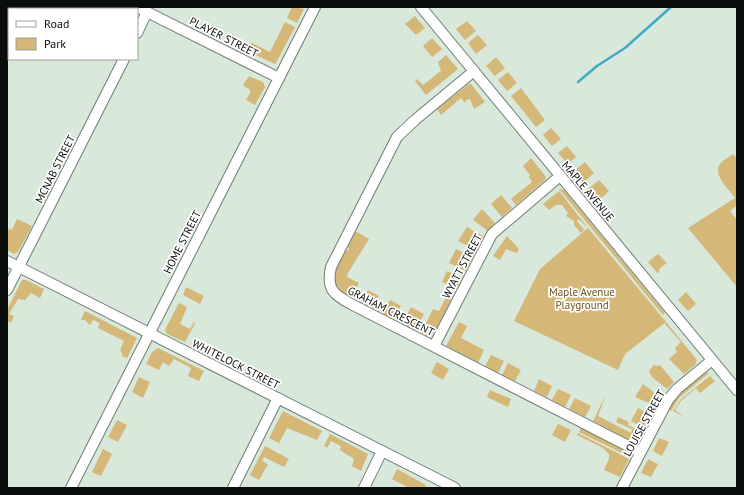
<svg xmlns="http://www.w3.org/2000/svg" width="744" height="495" viewBox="0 0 744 495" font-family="'PT Sans',sans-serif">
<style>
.green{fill:#d5b777}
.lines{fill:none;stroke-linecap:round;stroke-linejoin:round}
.stream{stroke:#42abc4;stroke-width:2.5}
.street-casing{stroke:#6e7c71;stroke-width:12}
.street{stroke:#fff;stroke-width:10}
.labels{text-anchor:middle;stroke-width:3.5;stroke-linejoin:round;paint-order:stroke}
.street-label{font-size:11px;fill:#090e0a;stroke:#fff}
.park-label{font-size:11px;fill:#6b531b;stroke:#fff}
</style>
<rect width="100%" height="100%" fill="#d8e8db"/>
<g class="green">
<path d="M292 7 304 9 297 23 287 18Z"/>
<path d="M415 16 425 28 416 35 405 24Z"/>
<path d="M467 21 476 31 465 40 456 29Z"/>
<path d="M285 22 295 27 276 63 275 64 247 51 252 43 270 52Z"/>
<path d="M478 35 487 45 476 54 468 43Z"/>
<path d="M432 38 442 49 432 57 423 46Z"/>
<path d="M446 55 458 69 426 95 415 81 417 79 423 85 441 71 438 62Z"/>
<path d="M496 57 505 68 495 76 486 66Z"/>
<path d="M508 72 517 83 507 91 498 80Z"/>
<path d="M249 76 263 82 265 87 255 105 246 100 250 93V90L243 85Z"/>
<path d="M469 84H471L485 102 474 109 470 99 466 100 465 103 461 98 441 115 437 109Z"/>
<path d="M521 88 545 120 536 127 511 96Z"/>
<path d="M551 128 561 139 552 146 543 135Z"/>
<path d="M567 146 576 157 568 164 558 153Z"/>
<path d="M733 154 737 159V205L730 211 737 220V287L688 228 735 198C729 189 712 175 720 164 723 160 729 157 733 154Z"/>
<path d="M531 158 546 177 545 180 516 205 511 199 532 182 529 177 530 175 523 166Z"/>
<path d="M585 162 594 173 583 183 573 172Z"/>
<path d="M599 180 609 191 597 202 587 190Z"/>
<path d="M559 189 564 190 665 313 663 315Z"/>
<path d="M559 191 588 228 578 219 577 221 584 230 581 233 574 225V221L566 216 568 213 562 205H556L549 210 543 204Z"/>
<path d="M501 195 512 208 502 217 491 204Z"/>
<path d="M482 209 495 223 488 231 473 220Z"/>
<path d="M17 219 32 226 18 252 14 254 7 250V235L9 228 12 230Z"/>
<path d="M467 227 484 237 476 250 458 241Z"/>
<path d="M588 228 666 322 625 354 618 370 514 321 540 269Z"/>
<path d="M355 231 369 239 348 273 347 277 359 283 351 298C327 284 335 270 346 250L348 251 349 248 347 247Z"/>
<path d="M507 236 519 249 517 253 506 249 500 260 493 256Z"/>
<path d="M456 249 473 257 466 271 449 263Z"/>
<path d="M658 254 667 263 660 268 658 274 648 262Z"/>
<path d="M447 271 462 279 457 289 442 282Z"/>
<path d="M22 280H26L44 289 40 298 31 293 25 300 18 299 9 314 14 316 11 323 7 321V310Z"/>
<path d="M186 287 204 296 200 304 183 295Z"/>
<path d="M368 290 379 296 372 310 360 304Z"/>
<path d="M686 292 696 304 688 311 678 300Z"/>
<path d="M448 293 453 296 435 331 427 336 423 335 422 331 433 309 439 311Z"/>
<path d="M390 300 401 306 394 320 382 314Z"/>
<path d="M179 303 187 307 180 324 190 329 194 322 195 323 185 342 167 334 165 330Z"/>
<path d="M411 307 424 314 415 331 402 324Z"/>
<path d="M85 311 137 338 127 358 122 356V353L120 350 124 341 98 328 100 323 93 320 90 325 85 320H81Z"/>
<path d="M459 322 467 326 461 338 484 350 478 363 446 346Z"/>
<path d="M666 322 697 360 695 365 684 374 669 359 677 352 675 348 681 342 665 324Z"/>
<path d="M158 348 204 371 199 381 188 376 191 368 174 359 169 366 163 362 159 370 146 364 152 352Z"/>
<path d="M491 355 504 361 498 373 485 366Z"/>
<path d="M437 362 449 369 443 380 431 373Z"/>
<path d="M508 363 521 370 515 381 502 375Z"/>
<path d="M654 365 657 366 660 365 674 382 667 389 652 377 649 371Z"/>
<path d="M707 372 709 373 679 398 671 411 668 409 676 396Z"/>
<path d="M710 376 715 381 700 393 696 388 681 401 675 410 684 417 673 411 681 399Z"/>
<path d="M139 377 150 382 143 398 132 392Z"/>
<path d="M539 379 552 386 547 397 534 391Z"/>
<path d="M643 384 660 397 656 406 635 397Z"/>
<path d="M558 389 571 395 565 407 552 400Z"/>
<path d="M490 390 511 399 508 407 487 397Z"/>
<path d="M606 394 598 416 631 433 632 429 616 422 618 417 629 422 628 425 643 433 638 440H629L593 421Z"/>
<path d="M575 398 591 406 585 417 569 409Z"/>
<path d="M638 408 651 415 644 428 631 421Z"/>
<path d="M283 411 322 431 317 440 287 428 279 443 269 438Z"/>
<path d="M117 420 127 425 118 442 108 437Z"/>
<path d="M558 424 571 430 565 442 552 435Z"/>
<path d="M581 428 622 449 628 456 579 432Z"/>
<path d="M578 433 629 459 620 477 604 470 609 459V454L603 448 577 435Z"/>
<path d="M330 434 368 454 361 471 352 466 354 459 340 450 341 446 331 441 327 448 324 446Z"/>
<path d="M659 438 669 442 662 456 653 451Z"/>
<path d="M265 446 289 459 284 467 264 457 262 461 268 464 259 480 250 475Z"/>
<path d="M103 449 112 454 101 476 92 472Z"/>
<path d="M648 459 658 464 651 477 641 473Z"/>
<path d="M397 469 426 485 425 488H409L392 479Z"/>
</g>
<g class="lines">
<path class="stream" d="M578 82 597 66 625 48 671 7"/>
<g class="street-casing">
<g id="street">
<path d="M137 7 279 78"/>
<path d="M421 7 737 390"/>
<path d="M137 33 147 12"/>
<path d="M474 71 415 120 397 137 331 267C326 290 334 295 353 305L640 452"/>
<path d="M7 261 455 488"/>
<path d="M7 290 124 59"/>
<path d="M434 346 492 234 560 176"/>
<path d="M71 488 315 7"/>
<path d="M233 488 278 398"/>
<path d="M364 488 382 451"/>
<path d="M622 488 668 400 677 389 712 360"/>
</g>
</g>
<use href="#street" class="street"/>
</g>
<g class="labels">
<g class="street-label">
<text transform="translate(224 37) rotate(27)" y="4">PLAYER STREET</text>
<text transform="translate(55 169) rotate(-63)" y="4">MCNAB STREET</text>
<text transform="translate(588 191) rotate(50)" y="4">MAPLE AVENUE</text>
<text transform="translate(182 242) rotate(-63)" y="4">HOME STREET</text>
<text transform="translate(462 266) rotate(-62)" y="4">WYATT STREET</text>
<text transform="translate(391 311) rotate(27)" y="4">GRAHAM CRESCENT</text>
<text transform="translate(236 364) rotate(27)" y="4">WHITELOCK STREET</text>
<text transform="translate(644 423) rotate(-61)" y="4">LOUISE STREET</text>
</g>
<g class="park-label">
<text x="582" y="296">Maple Avenue<tspan x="582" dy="13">Playground</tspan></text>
</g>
</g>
<rect width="744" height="495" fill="none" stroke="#090e0a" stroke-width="16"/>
<rect x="8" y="8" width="130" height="52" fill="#ffffff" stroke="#9d9f9d"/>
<rect x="16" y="21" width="20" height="6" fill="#ffffff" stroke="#9d9f9d"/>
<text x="44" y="28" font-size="12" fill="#090e0a">Road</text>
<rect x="16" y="38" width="20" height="12" fill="#d5b777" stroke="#9d9f9d"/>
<text x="44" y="48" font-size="12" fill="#090e0a">Park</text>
</svg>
